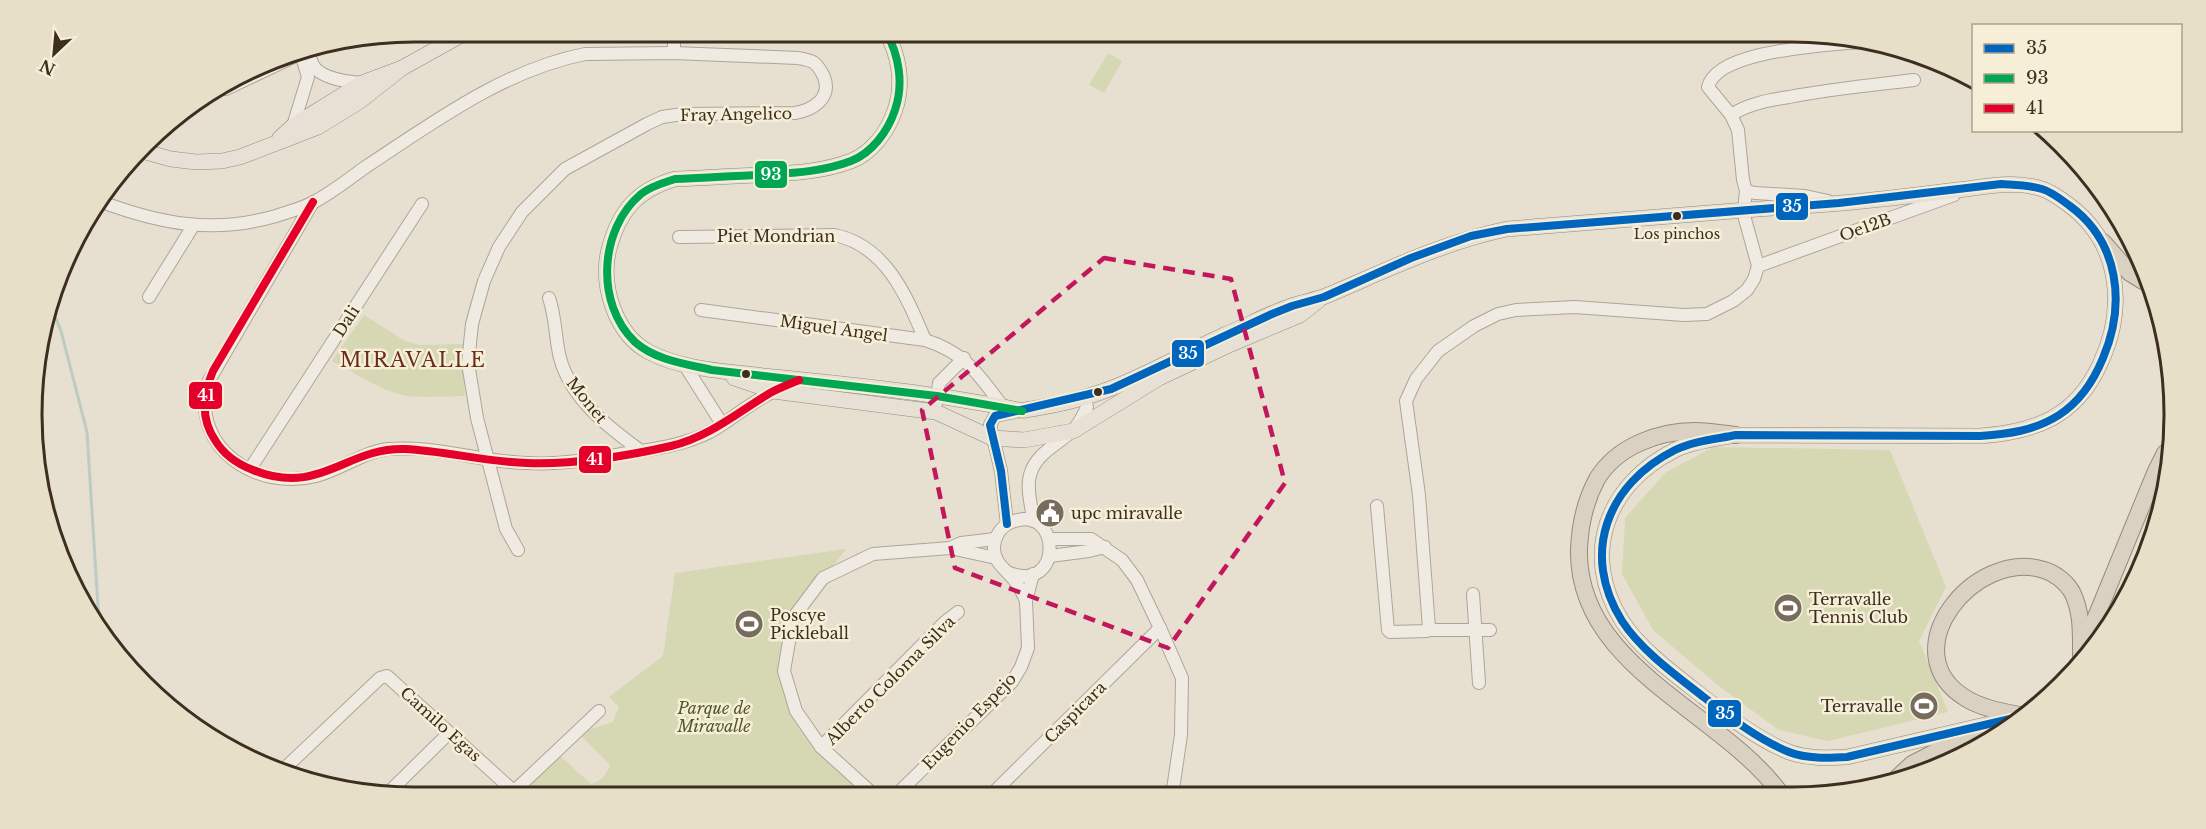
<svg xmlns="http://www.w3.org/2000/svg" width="2206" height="829" viewBox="0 0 2206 829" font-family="'Libre Baskerville',serif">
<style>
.green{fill:#d6d7b3}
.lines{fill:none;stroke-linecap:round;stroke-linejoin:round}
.stream{stroke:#bcccc2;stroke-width:3}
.minor-casing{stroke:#ada599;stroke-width:14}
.major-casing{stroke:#928b80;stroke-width:16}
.highway-casing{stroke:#928b80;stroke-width:18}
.minor{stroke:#efebe3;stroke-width:12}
.major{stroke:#e6e1d4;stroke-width:15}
.highway{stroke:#dad1c2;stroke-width:16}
.bus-1-casing{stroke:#f7eed8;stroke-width:12}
.bus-2-casing{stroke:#f7eed8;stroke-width:12}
.bus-3-casing{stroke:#f7eed8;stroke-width:12}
.bus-1{stroke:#0065bd;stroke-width:8}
.bus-2{stroke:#00a651;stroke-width:8}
.bus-3{stroke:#e4002b;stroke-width:8}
.marked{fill:none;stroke:#c2185b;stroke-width:4.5;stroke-dasharray:12 8;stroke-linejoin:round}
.bus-dot{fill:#3d2e20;stroke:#f7eed8;stroke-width:2}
.labels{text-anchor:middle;stroke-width:5;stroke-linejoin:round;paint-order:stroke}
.bus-label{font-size:14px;fill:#3d2e20;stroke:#f7eed8}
.street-label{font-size:16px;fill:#3d2e20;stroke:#f7eed8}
.poi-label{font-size:16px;fill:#3d2e20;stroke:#f7eed8;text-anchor:start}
.park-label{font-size:16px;font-style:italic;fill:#4d5a26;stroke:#f7eed8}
.quarter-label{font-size:20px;letter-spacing:1.5px;fill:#6b2e1e;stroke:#f7eed8}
.rim{fill:none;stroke:#3d2e20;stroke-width:3}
.line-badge{stroke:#f7eed8;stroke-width:2}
.badge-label{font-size:16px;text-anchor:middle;font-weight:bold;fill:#fff}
</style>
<rect width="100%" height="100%" fill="#e7e0d1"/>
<g class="green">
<path d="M1108 53 1122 61 1104 93 1089 85Z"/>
<path d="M364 315 405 341 420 345 463 344 465 396C446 396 427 398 408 396 381 392 356 373 332 361Z"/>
<path d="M1713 447 1890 450 1946 587 1919 641 1948 712 1828 741 1779 730 1720 687 1653 630 1622 574 1625 518 1665 473Z"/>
<path d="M846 549 795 616 785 666 796 709 869 796 530 797 523 790 557 753 591 784C602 781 606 775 610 765L578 733 613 722 619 707 609 697 663 656 675 573Z"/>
</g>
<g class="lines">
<path class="stream" d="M53 311 61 331 87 432 98 607 104 636"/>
<g class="minor-casing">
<g id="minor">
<path d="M674 32V53"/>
<path d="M309 55C311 59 312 65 315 68 325 79 349 82 362 83"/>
<path d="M226 89 310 49"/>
<path d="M1731 115C1748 104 1769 100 1789 97 1830 89 1872 85 1914 80"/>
<path d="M293 126 308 77 301 54"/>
<path d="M1746 191 1755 193 1805 196 1828 201"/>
<path d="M102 202C161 224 213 234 276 216 288 212 303 208 314 202 333 192 350 178 367 166 434 122 504 70 585 54L674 53 798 58C803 59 809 60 813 62 819 66 821 71 824 77 832 98 813 110 795 113L683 114 662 117 647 124 565 169 522 212 499 247 484 281 472 324 468 363 477 418 506 529 518 550"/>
<path d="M313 202 207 384C192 449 257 491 316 476 340 470 363 452 388 449 434 445 481 462 527 463 561 465 594 459 627 453 655 449 684 445 710 432 733 419 754 399 779 389"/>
<path d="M679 237 834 235C886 245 907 297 925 340"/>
<path d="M1758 266 1745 219 1744 210 1746 191 1743 180 1738 130 1731 115 1708 87C1718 48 1832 46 1867 41"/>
<path d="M1758 266 1954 195"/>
<path d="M149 297 193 226"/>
<path d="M549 298C556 318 555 338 560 358 571 399 608 427 641 451"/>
<path d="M701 310 925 340C966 353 978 374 1003 407"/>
<path d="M684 364 722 424"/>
<path d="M936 403 939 383 964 358"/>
<path d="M250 469 422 204"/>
<path d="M1377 506 1388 630 1390 632 1427 631 1429 628 1419 495 1406 401 1416 379 1438 351 1474 326 1498 314 1516 310 1575 307 1684 315 1707 314 1733 301 1747 290 1754 279 1758 266"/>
<path d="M1033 521C1032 507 1026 489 1030 475 1036 453 1057 445 1072 431 1079 425 1083 416 1087 407L1084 397"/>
<path d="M1007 524 1001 471 990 425 995 416 1015 412"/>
<path d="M1049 539H1091L1122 560 1137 580 1160 628 1182 678 1181 735 1172 796"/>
<path d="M950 548 996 558"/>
<path d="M1050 556 1089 551 1105 547"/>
<path d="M1007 572C1065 596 1061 502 1012 522 1001 526 995 536 994 547 993 563 1007 570 1015 581 1020 587 1023 594 1026 601"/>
<path d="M1473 594 1479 683"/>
<path d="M1428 630H1490"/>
<path d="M821 747 945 622 958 612"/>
<path d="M284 769 380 678 387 676 520 797"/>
<path d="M387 794 449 733"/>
<path d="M874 795 821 747 796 711 784 671 793 618 823 578 873 554 950 548 961 543 995 539"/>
<path d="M895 796 1012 682 1021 667 1028 648 1026 601 1033 574"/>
<path d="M990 796 1160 628"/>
<path d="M508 797 599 711"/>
</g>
</g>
<g class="major-casing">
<g id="major">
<path d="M886 32C899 55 904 84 895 110 888 131 872 153 851 161 822 172 792 173 761 175 732 176 703 178 675 179 637 190 619 211 609 249 600 285 615 334 649 352 683 370 726 371 764 376 821 382 879 387 937 396 959 399 981 403 1003 407 1010 408 1018 411 1025 410 1052 406 1087 398 1112 388 1151 373 1186 352 1224 335 1246 326 1268 314 1291 306 1303 302 1316 300 1328 295 1387 270 1444 242 1507 229 1586 223 1666 216 1746 210 1785 207 1824 205 1863 201 1894 198 1926 194 1957 190 1985 187 2015 180 2042 189 2052 192 2062 200 2069 205 2121 244 2126 309 2100 364 2076 417 2035 432 1980 436L1736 435C1716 439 1693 441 1675 450 1607 484 1580 554 1622 621 1641 650 1674 674 1701 695 1728 716 1757 739 1789 752 1807 759 1828 758 1847 757L2023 716"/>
<path d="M280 138 293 126 315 112 362 83 402 68 467 32"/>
<path d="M142 151 171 159 196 162 222 161 240 157 318 127 360 101 402 68"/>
<path d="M734 378 773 391 936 412 992 438 1024 440 1073 431 1159 378 1231 344 1300 315 1318 301"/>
</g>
</g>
<g class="highway-casing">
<g id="highway">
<path d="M2103 242 2130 273 2143 281"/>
<path d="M1736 435C1723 434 1709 431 1695 431 1659 431 1617 446 1597 479 1585 501 1580 525 1579 549 1576 667 1721 711 1781 794"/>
<path d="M2084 646 2156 471 2165 453"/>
<path d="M2024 716C2005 712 1984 709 1967 699 1889 653 1975 547 2044 570 2055 573 2066 582 2072 592 2082 612 2081 633 2081 655"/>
<path d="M1897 778 1912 764 1988 725"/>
</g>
</g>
<use href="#minor" class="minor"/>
<use href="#major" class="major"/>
<use href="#highway" class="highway"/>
<g class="bus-1-casing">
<path id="bus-1" d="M1007 524 1001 471 990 425 995 416 1111 389 1272 314 1292 306 1324 297 1411 258 1471 236 1507 229 1839 203 2001 184C2015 185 2029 185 2042 189 2052 192 2062 200 2070 206 2119 242 2126 304 2103 358 2094 380 2079 402 2059 415 2034 431 2008 434 1980 436L1736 435C1716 439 1693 441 1675 450 1607 484 1580 554 1622 621 1641 650 1674 674 1701 695 1728 716 1757 739 1789 752 1807 759 1828 758 1847 757L2023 716"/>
</g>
<g class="bus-2-casing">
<path id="bus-2" d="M886 32C899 55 904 84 895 110 888 131 872 153 851 161 822 172 792 173 761 175 732 176 703 178 675 179 663 183 651 186 641 194 599 229 595 304 635 342 655 360 686 364 712 370L937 396 1022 411"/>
</g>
<g class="bus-3-casing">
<path id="bus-3" d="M313 202 213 371C203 394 200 418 215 440 224 455 237 464 253 470 320 497 346 447 405 449 446 451 486 462 527 463 571 465 628 456 671 446 709 437 738 412 770 393 779 388 790 384 799 380"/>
</g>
<use href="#bus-1" class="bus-1"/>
<use href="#bus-2" class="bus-2"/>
<use href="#bus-3" class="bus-3"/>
</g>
<path class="marked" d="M1104 258 1231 279 1285 483 1168 648 955 568 922 410Z"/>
<defs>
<g id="civic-disc" transform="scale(1.5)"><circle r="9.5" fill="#786c5e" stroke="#f7eed8"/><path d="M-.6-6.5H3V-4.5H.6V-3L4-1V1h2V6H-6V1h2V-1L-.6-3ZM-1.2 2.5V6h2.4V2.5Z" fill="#fff"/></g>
<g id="stadium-disc" transform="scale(1.5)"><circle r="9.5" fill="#786c5e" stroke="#f7eed8"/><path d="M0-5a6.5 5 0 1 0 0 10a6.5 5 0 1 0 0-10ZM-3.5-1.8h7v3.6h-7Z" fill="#fff"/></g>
</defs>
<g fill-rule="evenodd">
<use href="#civic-disc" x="1050" y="513"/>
<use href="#stadium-disc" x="1788" y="608"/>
<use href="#stadium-disc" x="749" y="624"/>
<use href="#stadium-disc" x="1924" y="706"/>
</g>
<g class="bus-dot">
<circle cx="1677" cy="216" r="5"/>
<circle cx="746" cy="374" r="5"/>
<circle cx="1098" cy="392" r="5"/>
</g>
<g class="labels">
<g class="bus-label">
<text x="1677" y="239">Los pinchos</text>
</g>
<g class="street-label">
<text transform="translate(736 114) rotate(-1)" y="6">Fray Angelico</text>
<text transform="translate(1865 227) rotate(-20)" y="6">Oe12B</text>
<text x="776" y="242">Piet Mondrian</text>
<text transform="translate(346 321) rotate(-57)" y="6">Dali</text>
<text transform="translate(834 328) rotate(8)" y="6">Miguel Angel</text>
<text transform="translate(587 400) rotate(51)" y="6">Monet</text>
<text transform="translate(890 680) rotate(-45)" y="6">Alberto Coloma Silva</text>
<text transform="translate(1075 712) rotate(-45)" y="6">Caspicara</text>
<text transform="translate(969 721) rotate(-46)" y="6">Eugenio Espejo</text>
<text transform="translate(441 724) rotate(42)" y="6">Camilo Egas</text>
</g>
<g class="poi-label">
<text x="1071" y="519">upc miravalle</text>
<text x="1809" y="605">Terravalle<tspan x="1809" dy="18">Tennis Club</tspan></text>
<text x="770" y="621">Poscye<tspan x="770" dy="18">Pickleball</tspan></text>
<text x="1903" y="712" text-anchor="end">Terravalle</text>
</g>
<g class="park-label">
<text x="714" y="714">Parque de<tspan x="714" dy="18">Miravalle</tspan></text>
</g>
<g class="quarter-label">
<text x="413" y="367">MIRAVALLE</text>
</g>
</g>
<path d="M0 0H2206V829H0ZM414 42H1792A372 372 0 0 1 2164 414V415A372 372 0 0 1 1792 787H414A372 372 0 0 1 42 415V414A372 372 0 0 1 414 42Z" fill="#e8dfc9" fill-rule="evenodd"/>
<path class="rim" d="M414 42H1792A372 372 0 0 1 2164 414V415A372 372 0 0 1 1792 787H414A372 372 0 0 1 42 415V414A372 372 0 0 1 414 42Z"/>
<g class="line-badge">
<rect x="754" y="160" width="34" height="29" rx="6" fill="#00a651"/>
<rect x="1775" y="192" width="34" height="29" rx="6" fill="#0065bd"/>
<rect x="1171" y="339" width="34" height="29" rx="6" fill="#0065bd"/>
<rect x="188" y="381" width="35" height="29" rx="6" fill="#e4002b"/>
<rect x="578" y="445" width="34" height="29" rx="6" fill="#e4002b"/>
<rect x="1707" y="699" width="35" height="29" rx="6" fill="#0065bd"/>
</g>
<g class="badge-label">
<text x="771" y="180">93</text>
<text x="1792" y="212">35</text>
<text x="1188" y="359">35</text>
<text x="206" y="401">41</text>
<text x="595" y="465">41</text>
<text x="1725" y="719">35</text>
</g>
<rect x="1972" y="24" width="210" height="108" fill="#f7eed8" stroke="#ada18e" stroke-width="1.5"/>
<rect x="1984" y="44" width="30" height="9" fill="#0065bd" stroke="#ada18e" stroke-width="1.5"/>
<text x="2026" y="54" font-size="18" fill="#3d2e20">35</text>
<rect x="1984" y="74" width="30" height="9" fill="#00a651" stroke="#ada18e" stroke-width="1.5"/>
<text x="2026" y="84" font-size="18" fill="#3d2e20">93</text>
<rect x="1984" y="104" width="30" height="9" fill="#e4002b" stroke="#ada18e" stroke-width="1.5"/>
<text x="2026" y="114" font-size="18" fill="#3d2e20">41</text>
<g transform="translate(54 54) rotate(206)" stroke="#f7eed8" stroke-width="4.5" paint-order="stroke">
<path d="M0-4.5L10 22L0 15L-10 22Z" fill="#3d2e20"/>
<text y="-9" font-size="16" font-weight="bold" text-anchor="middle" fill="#3d2e20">N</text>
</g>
</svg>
